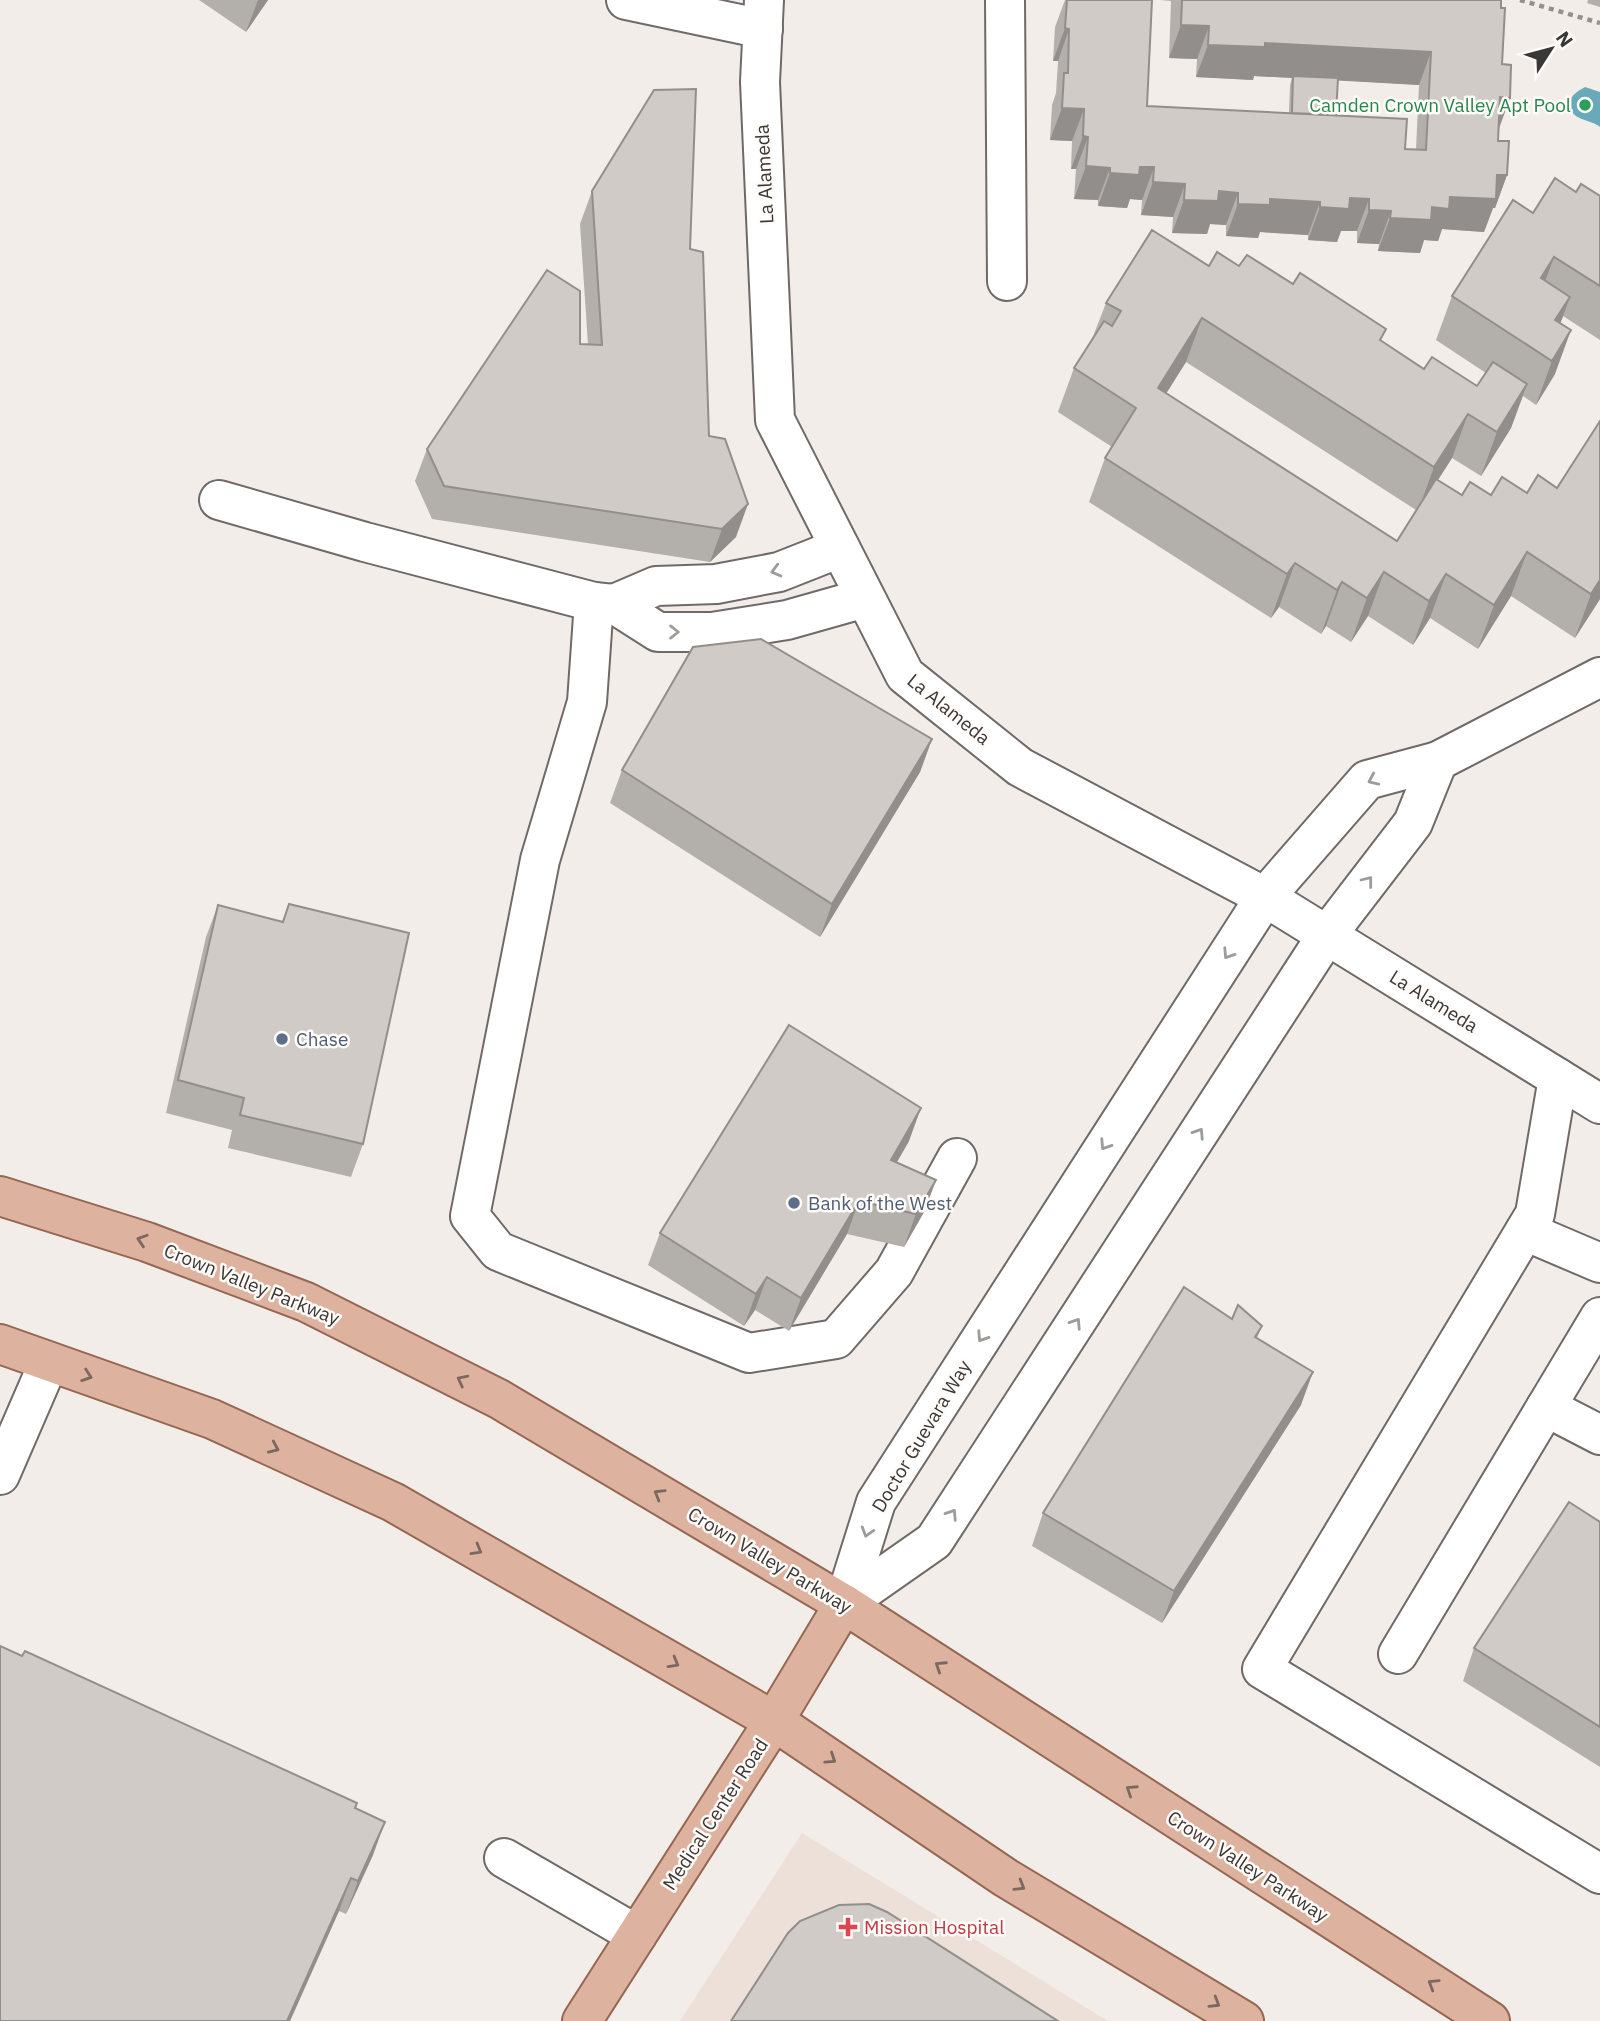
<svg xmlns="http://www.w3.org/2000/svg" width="1600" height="2021" viewBox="0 0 1600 2021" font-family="'IBM Plex Sans',sans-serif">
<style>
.built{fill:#ece0d8}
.water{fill:#69aaba}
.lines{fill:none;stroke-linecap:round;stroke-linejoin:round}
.minor-casing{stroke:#6f6a68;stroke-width:42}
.major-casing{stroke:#956651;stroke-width:42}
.path{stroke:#94908e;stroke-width:4.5;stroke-dasharray:5 5;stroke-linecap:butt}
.minor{stroke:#fff;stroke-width:38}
.major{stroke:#ddb29f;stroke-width:38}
.wall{fill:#b3afab;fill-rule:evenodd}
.shaded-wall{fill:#928e8b}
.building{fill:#d0cbc7;stroke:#928e8b;stroke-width:2}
.oneway{stroke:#9c9c9b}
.oneway2{stroke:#7b6961}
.leisure-dot{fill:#2e9e5b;stroke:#fefbf9;stroke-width:2.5}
.service-dot{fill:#5c6f8a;stroke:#fefbf9;stroke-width:2.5}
.health-dot{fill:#e0444e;stroke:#fefbf9;stroke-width:2.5}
.labels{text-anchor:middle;stroke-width:5;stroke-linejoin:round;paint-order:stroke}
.leisure-label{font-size:19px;fill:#27864d;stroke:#fefbf9;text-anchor:end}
.street-label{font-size:19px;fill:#3a3837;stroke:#fefbf9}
.service-label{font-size:19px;fill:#4e5e75;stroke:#fefbf9;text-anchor:start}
.health-label{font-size:19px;fill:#be3a42;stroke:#fefbf9;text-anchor:start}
</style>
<rect width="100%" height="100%" fill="#f3edea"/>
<path class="built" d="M802 1833 1108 2021H680Z"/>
<path class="water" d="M1585 87 1600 92V127C1591 119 1570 121 1570 104 1571 94 1577 92 1585 87Z"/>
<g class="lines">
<g class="minor-casing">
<g id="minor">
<path d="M626 0 763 29"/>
<path d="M764 0 760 82 775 420 905 675 1020 767 1265 897 1600 1104"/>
<path d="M1005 0 1007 281"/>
<path d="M219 500 365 542 594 602 614 604 658 632H712L787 620 865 598"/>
<path d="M594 602 587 702 540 860 470 1216 498 1251 749 1353 836 1339 894 1272 957 1158"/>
<path d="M614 604 656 586 716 584 779 572 840 548"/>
<path d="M1558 1078 1535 1214 1262 1669 1600 1874"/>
<path d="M1525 1231 1600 1263"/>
<path d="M1546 1407 1600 1435"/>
<path d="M0 1475 49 1362"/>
<path d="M844 1604 876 1502 1265 897 1367 780 1438 761 1600 677"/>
<path d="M844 1604 934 1541 1327 935 1413 823 1438 761"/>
<path d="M1398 1654 1600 1317"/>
<path d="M504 1858 637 1935"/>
</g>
</g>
<g class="major-casing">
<g id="major">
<path d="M0 1196 147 1242 306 1302 499 1399 844 1604 1490 2021"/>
<path d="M0 1344 212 1419 393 1502 774 1721 1006 1878 1244 2021"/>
<path d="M582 2021 774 1721 844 1604"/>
</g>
</g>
<path class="path" d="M1520 0 1600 23"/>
<use href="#minor" class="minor"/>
<use href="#major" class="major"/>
</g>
<g class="wall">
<path d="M199 0H268L246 32Z"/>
<path d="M1065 0H1152L1147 106 1289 113 1290 85 1292 78 1254 76 1253 80 1196 77 1197 59 1169 58 1171 1 1160 0H1501L1502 64 1510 98 1499 129 1498 141 1507 175 1495 208H1493L1484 232 1442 229 1438 241 1424 240 1420 253 1378 251 1379 244 1357 243V231H1341L1337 242 1308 240V235L1260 232 1258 238 1226 236V225L1210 224 1207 234 1172 233 1173 217 1141 215 1142 200 1130 199 1127 208 1098 206V200L1074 199 1076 169H1071L1072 141 1050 140 1052 105 1056 93 1058 61H1053L1055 27ZM1338 80 1419 85 1416 149H1405L1336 115Z"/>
<path d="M1588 0H1600V7L1587 3Z"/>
<path d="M592 191 690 249 709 436 736 537 710 562 432 519 415 481 427 449 580 344 588 345 580 224Z"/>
<path d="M1576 192 1600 196V340L1563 316 1560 323 1555 374 1536 405 1523 396 1511 428 1481 476 1452 458 1438 480 1462 495H1491L1527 493 1557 488 1600 420V599L1575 638 1511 596 1478 649 1430 618 1413 645 1368 616 1351 642 1326 626 1321 634 1279 607 1271 618 1089 502 1105 458 1112 447 1058 412 1074 368 1092 339 1106 303 1209 266H1239L1382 341 1424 369 1477 386 1486 373 1436 340 1452 296 1533 213ZM1186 362 1416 510 1397 541 1166 393Z"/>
<path d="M932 739 920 772 820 937 610 803 622 770Z"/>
<path d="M289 904 363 1144 351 1177 228 1148 232 1130 166 1113 206 937 218 905 282 922Z"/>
<path d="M909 1141 897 1162 936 1180 924 1212 904 1247 847 1234 789 1331 755 1310 744 1326 648 1265 660 1233Z"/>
<path d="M1232 1319 1262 1326 1257 1338 1301 1405 1162 1623 1032 1546 1043 1513Z"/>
<path d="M1600 1522V1767L1463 1681 1474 1648Z"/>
<path d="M355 1808 373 1855 346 1914 339 1911 290 2021H0Z"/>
</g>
<g class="shaded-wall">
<path d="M258 0H268L246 32Z"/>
<path d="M1181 25 1209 26 1197 59 1169 58Z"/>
<path d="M1065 28 1069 29 1058 61H1053Z"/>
<path d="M1265 43 1431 52 1419 85 1254 76 1253 80 1196 77 1208 45Z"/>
<path d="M1500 97 1510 98 1498 130Z"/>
<path d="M1062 108 1084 109 1072 141 1050 140Z"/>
<path d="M1083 136 1088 137 1076 169H1071Z"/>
<path d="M1086 166 1110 168 1098 200 1074 199Z"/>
<path d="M1140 167H1154L1142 200 1130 199 1127 208 1098 206 1110 173Z"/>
<path d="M1497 175H1507L1495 208H1493L1484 232 1442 229 1438 241 1424 240 1420 253 1378 251 1390 218 1432 207 1450 197Z"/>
<path d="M1153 182 1185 184 1173 217 1141 215Z"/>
<path d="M1219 191 1238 193 1226 225 1210 224 1207 234 1172 233 1184 200Z"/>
<path d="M1350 198 1369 199 1357 231H1341L1337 242 1308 240 1320 207Z"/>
<path d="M1270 199 1320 202 1308 235 1260 232 1258 238 1226 236 1238 204Z"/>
<path d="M1369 210 1391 211 1379 244 1357 243Z"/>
<path d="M1554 257 1538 301 1541 278Z"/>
<path d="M1570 297 1554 341 1555 320Z"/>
<path d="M1202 318 1186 362 1142 432 1158 388Z"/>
<path d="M1571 330 1555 374 1536 405 1552 361Z"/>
<path d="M1527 384 1511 428 1481 476 1497 432Z"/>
<path d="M1468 414 1452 458 1418 511 1434 467Z"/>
<path d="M748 504 736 537 710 562 722 529Z"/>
<path d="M1527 552 1511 596 1478 649 1494 605Z"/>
<path d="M1295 563 1279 607 1271 618 1287 574Z"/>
<path d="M1384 572 1368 616 1351 642 1367 598Z"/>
<path d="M1446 574 1430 618 1413 645 1429 601Z"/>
<path d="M1600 580V599L1575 638 1591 594Z"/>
<path d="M1342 582 1326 626 1321 634 1337 590Z"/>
<path d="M932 739 920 772 820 937 832 904Z"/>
<path d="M921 1108 909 1141 879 1193 891 1160Z"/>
<path d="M936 1180 924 1212 904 1247 916 1214Z"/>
<path d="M859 1201 847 1234 789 1331 801 1298Z"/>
<path d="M767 1277 755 1310 744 1326 756 1294Z"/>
<path d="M1313 1372 1301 1405 1162 1623 1174 1591Z"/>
<path d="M385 1822 373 1855 346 1914 358 1881Z"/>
<path d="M351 1878 339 1911 290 2021H287Z"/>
</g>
<g class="building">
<path d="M1067 0H1152L1147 106 1407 119 1405 149 1426 150 1431 52 1265 43V47L1208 45 1209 26 1181 25 1182 0H1501V8H1505L1502 64 1511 65 1510 98 1500 97 1498 141H1509L1507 175H1497L1496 199 1450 197 1449 209 1432 207 1431 220 1390 218 1391 211 1369 210V199L1350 198 1349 209 1320 207V202L1270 199V205L1238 204V193L1219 191 1218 201 1184 200 1185 184 1153 182 1154 167H1140L1139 175 1110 173V168L1086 166 1088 137 1083 136 1084 109 1062 108 1064 73H1068L1069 29 1065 28Z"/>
<path d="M1293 76 1338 78 1336 115 1292 113Z"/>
<path d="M696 89 690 249 703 252 709 436 725 439 748 504 722 529 444 486 427 449 547 270 580 291V344L602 345 592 191 654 90Z"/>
<path d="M1555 178 1576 192 1581 184 1600 196V286L1554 257 1541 278 1570 297 1555 320 1571 330 1552 361 1452 296 1513 200 1533 213Z"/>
<path d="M1152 230 1209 266 1217 252 1239 266 1247 255 1293 284 1300 273 1386 329 1380 340 1424 369 1432 357 1477 386 1493 362 1527 384 1497 432 1468 414 1434 467 1202 318 1158 388 1397 541 1436 479 1462 495 1470 482 1491 495 1502 477 1527 493 1538 475 1557 488 1600 421V580L1591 594 1527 552 1494 605 1446 574 1429 601 1384 572 1367 598 1342 582 1337 590 1295 563 1287 574 1105 458 1136 408 1074 368 1104 321 1112 326 1121 311 1106 303Z"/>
<path d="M761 639 932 739 832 904 622 770 693 647Z"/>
<path d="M289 904 409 933 363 1144 240 1115 244 1098 178 1080 218 905 283 922Z"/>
<path d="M789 1025 921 1108 891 1160 936 1180 916 1214 859 1201 801 1298 767 1277 756 1294 660 1233Z"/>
<path d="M1184 1287 1232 1319 1238 1305 1262 1326 1255 1337 1313 1372 1174 1591 1043 1513Z"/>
<path d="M1569 1502 1600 1522V1727L1474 1648Z"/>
<path d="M0 1646 22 1656 25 1651 357 1803 355 1808 385 1822 358 1881 351 1878 287 2021H0Z"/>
<path d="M869 1904 887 1912 1058 2021H731L788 1933 800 1921 839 1905Z"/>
</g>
<defs><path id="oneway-chevron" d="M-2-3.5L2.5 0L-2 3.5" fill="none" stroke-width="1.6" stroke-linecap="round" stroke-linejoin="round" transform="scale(1.75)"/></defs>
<g class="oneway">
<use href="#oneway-chevron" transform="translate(776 571) rotate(165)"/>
<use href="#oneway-chevron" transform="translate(674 632)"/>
<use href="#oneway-chevron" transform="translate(1373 780) rotate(156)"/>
<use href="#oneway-chevron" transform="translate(1368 881) rotate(-52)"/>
<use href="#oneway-chevron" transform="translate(1228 954) rotate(123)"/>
<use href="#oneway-chevron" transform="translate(1199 1133) rotate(-57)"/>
<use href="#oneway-chevron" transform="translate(1105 1145) rotate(123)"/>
<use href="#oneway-chevron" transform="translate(1076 1323) rotate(-57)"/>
<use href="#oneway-chevron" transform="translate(982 1337) rotate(123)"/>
<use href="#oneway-chevron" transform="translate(952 1514) rotate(-57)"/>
<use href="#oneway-chevron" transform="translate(867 1532) rotate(107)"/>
</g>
<g class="oneway2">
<use href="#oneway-chevron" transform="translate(142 1240) rotate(-162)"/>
<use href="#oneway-chevron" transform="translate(87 1376) rotate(19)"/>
<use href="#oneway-chevron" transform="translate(462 1380) rotate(-153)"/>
<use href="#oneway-chevron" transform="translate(274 1448) rotate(24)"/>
<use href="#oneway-chevron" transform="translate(659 1494) rotate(-149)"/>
<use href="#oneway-chevron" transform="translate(477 1550) rotate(30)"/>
<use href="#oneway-chevron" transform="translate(674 1663) rotate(30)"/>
<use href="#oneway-chevron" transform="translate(940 1666) rotate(-147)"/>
<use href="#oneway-chevron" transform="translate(831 1759) rotate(34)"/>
<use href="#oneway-chevron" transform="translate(1131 1790) rotate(-147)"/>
<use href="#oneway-chevron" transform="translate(1020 1886) rotate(31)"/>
<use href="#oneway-chevron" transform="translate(1433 1984) rotate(-148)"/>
<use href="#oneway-chevron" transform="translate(1215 2003) rotate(31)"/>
</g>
<circle class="leisure-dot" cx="1585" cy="105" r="7"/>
<g class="service-dot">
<circle cx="282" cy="1039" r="7"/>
<circle cx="794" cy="1203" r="7"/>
</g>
<path class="health-dot" d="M844.5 1916.5h7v7h7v7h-7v7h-7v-7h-7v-7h7z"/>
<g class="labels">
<g class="leisure-label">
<text x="1571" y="112">Camden Crown Valley Apt Pool</text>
</g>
<g class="street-label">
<text transform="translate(764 174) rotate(-93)" y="7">La Alameda</text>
<text transform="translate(949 709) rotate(39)" y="7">La Alameda</text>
<text transform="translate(1434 1001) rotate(32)" y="7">La Alameda</text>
<text transform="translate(252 1284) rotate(22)" y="7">Crown Valley Parkway</text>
<text transform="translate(921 1436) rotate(-59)" y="7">Doctor Guevara Way</text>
<text transform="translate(770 1560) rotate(31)" y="7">Crown Valley Parkway</text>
<text transform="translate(715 1814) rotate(-57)" y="7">Medical Center Road</text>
<text transform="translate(1248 1866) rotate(33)" y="7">Crown Valley Parkway</text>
</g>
<g class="service-label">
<text x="296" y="1046">Chase</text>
<text x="808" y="1210">Bank of the West</text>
</g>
<g class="health-label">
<text x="864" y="1934">Mission Hospital</text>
</g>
</g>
<g transform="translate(1551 49) rotate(54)" stroke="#fefbf9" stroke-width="5" paint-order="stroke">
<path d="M0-5L12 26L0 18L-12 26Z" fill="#3a3837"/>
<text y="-10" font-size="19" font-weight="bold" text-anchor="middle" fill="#3a3837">N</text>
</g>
</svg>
